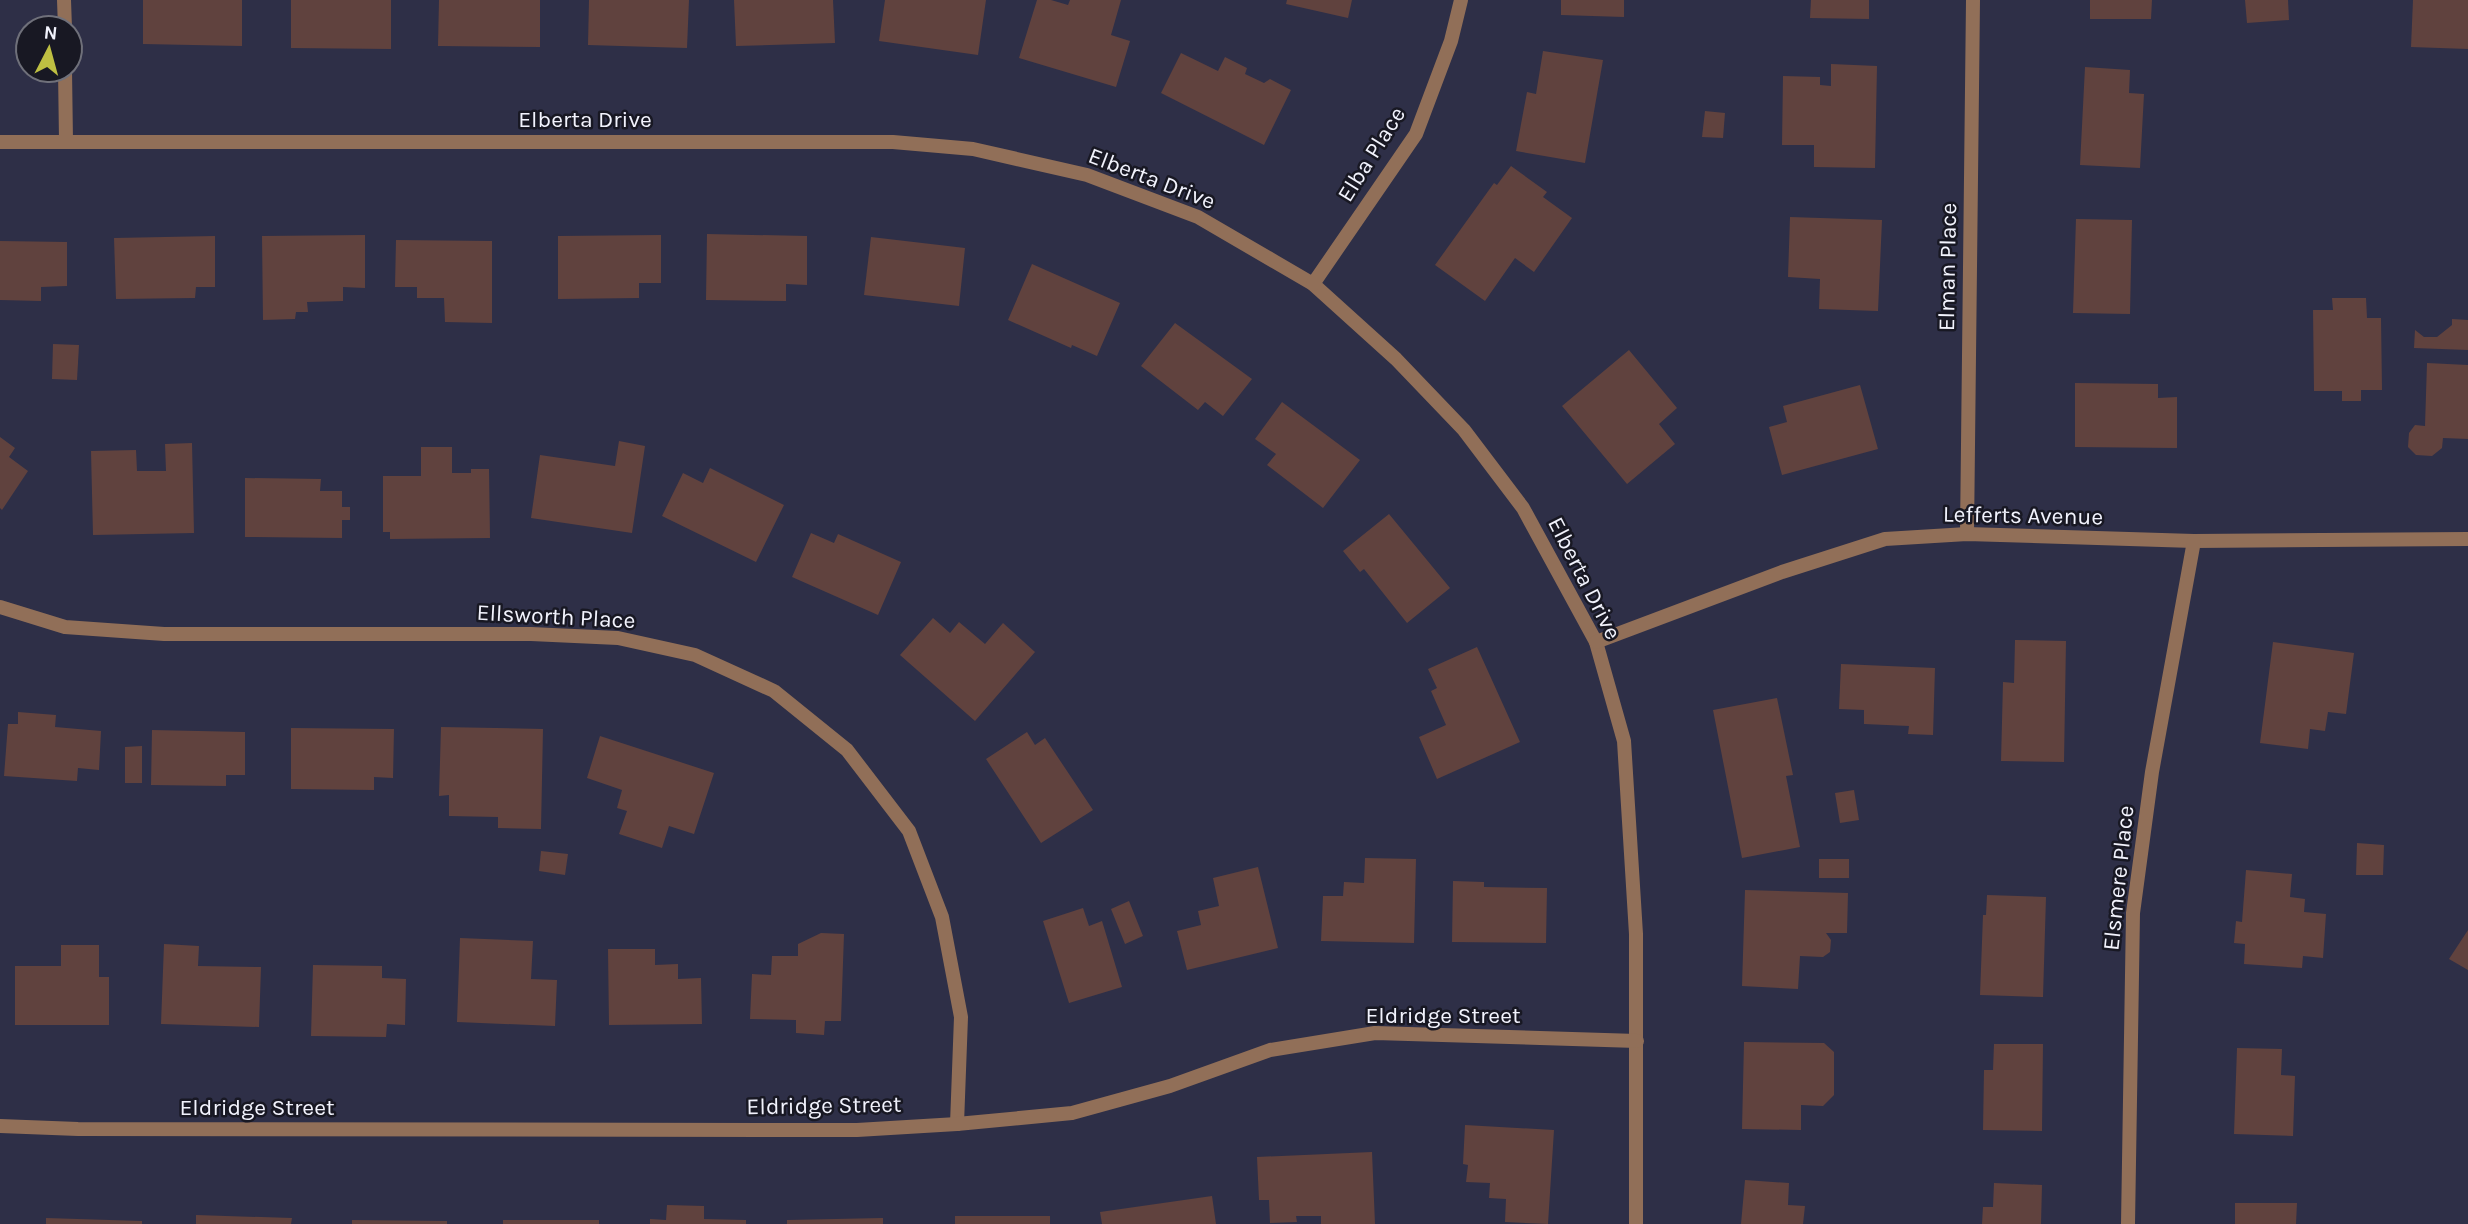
<svg xmlns="http://www.w3.org/2000/svg" width="2468" height="1224" viewBox="0 0 2468 1224" font-family="Karla,sans-serif">
<style>
.building{fill:#60423e}
.lines{fill:none;stroke-linecap:round;stroke-linejoin:round}
.street{stroke:#916f58;stroke-width:14}
.labels{text-anchor:middle;stroke-width:5;stroke-linejoin:round;paint-order:stroke}
.street-label{font-size:23px;fill:#f2f3fd;stroke:#181823}
</style>
<rect width="100%" height="100%" fill="#2e2f47"/>
<g class="building">
<path d="M143 0H242V46L143 44Z"/>
<path d="M291 0H391V49L291 48Z"/>
<path d="M439 0H540V47L438 46Z"/>
<path d="M589 0H689L687 48 588 45Z"/>
<path d="M734 0H833L835 43 736 46Z"/>
<path d="M885 0H986L978 55 879 41Z"/>
<path d="M1037 0H1051L1068 5 1070 0H1121L1111 35 1130 41 1116 87 1019 58Z"/>
<path d="M1287 0H1352L1348 18 1286 4Z"/>
<path d="M1561 0H1624V17L1561 15Z"/>
<path d="M1811 0H1869V19L1810 18Z"/>
<path d="M2090 0H2152L2151 19H2090Z"/>
<path d="M2245 0H2288L2289 20 2247 23Z"/>
<path d="M2413 0H2468V49L2411 47Z"/>
<path d="M1543 51 1603 60 1585 163 1516 151 1527 92 1536 94Z"/>
<path d="M1181 53 1218 71 1225 57 1247 68 1245 74 1264 83 1270 79 1291 90 1264 145 1161 93Z"/>
<path d="M1831 64 1877 66 1875 168 1814 167V145H1782L1783 76 1820 77V85L1831 86Z"/>
<path d="M2085 67 2130 70 2129 93 2144 94 2140 168 2080 165Z"/>
<path d="M1705 111 1725 113 1723 138 1702 137Z"/>
<path d="M1511 166 1547 192 1543 197 1572 218 1534 272 1515 258 1485 301 1435 265 1494 183 1497 185Z"/>
<path d="M1790 217 1882 220 1878 311 1819 309 1820 279 1788 277Z"/>
<path d="M2076 219 2132 220 2130 314 2073 313Z"/>
<path d="M707 234 807 236V285L786 284V301L706 300Z"/>
<path d="M365 235V288L343 287V301L307 302 308 312H296L295 319 263 320 262 236Z"/>
<path d="M661 235V283H639V298L558 299V236Z"/>
<path d="M215 236V287H196L195 298 116 299 114 238Z"/>
<path d="M871 237 965 248 959 306 864 295Z"/>
<path d="M396 240 492 241V323L445 322 444 298H417V287H395Z"/>
<path d="M0 241 67 242V286L41 287V301L0 300Z"/>
<path d="M1032 264 1120 303 1097 356 1072 345 1071 348 1008 320Z"/>
<path d="M2332 298H2366L2367 318H2381L2382 390H2361V401H2342V391H2314L2313 310H2333Z"/>
<path d="M2452 319 2468 320V350L2414 348 2415 330 2424 337H2437L2452 325Z"/>
<path d="M1175 323 1252 379 1223 416 1205 402 1198 410 1141 366Z"/>
<path d="M53 344 79 345 77 380 52 379Z"/>
<path d="M1629 350 1677 408 1659 424 1675 444 1627 484 1562 406Z"/>
<path d="M2427 363 2468 365V439L2443 438 2442 448 2432 456 2416 455 2408 447 2409 433 2415 425 2425 426Z"/>
<path d="M2075 383 2158 384V398L2177 397V448L2075 447Z"/>
<path d="M1860 385 1878 449 1782 475 1769 427 1787 422 1783 406Z"/>
<path d="M1282 402 1360 460 1323 508 1267 465 1276 454 1255 439Z"/>
<path d="M0 437 15 448 9 457 28 471 2 510 0 508Z"/>
<path d="M619 441 645 446 632 533 531 518 540 455 615 466Z"/>
<path d="M192 443 194 533 93 535 91 451 136 450 137 471H166L165 444Z"/>
<path d="M421 447H452V473H471V469H489L490 538 390 539V532H383V476H421Z"/>
<path d="M710 468 784 505 756 562 662 516 683 473 703 483Z"/>
<path d="M245 478 321 479 320 491H342V507H350V520H342V538L245 537Z"/>
<path d="M1389 514 1450 588 1407 623 1364 569 1360 572 1343 551Z"/>
<path d="M811 533 834 543 838 534 901 562 878 615 792 577Z"/>
<path d="M933 618 950 633 959 622 985 644 1003 623 1035 652 975 721 900 655Z"/>
<path d="M2015 640 2066 641 2064 762 2001 761 2003 682 2014 683Z"/>
<path d="M2273 642 2354 653 2346 714 2328 712 2325 731 2310 729 2308 749 2260 743Z"/>
<path d="M1477 647 1520 742 1437 779 1419 737 1446 725 1431 691 1437 688 1428 669Z"/>
<path d="M1841 664 1935 668 1933 735 1908 734 1909 726 1864 724V710L1839 709Z"/>
<path d="M1777 698 1793 775 1786 776 1800 847 1742 858 1713 710Z"/>
<path d="M18 712 56 715 55 727 101 731 99 770 78 768 77 781 4 776 8 724H18Z"/>
<path d="M441 727 543 729 541 829 498 828V817L449 816V795L439 796Z"/>
<path d="M291 728 394 729 393 778 374 777V790L291 789Z"/>
<path d="M152 730 245 732V775H226V786L151 785Z"/>
<path d="M1027 732 1035 745 1045 738 1093 810 1041 843 986 759Z"/>
<path d="M600 736 714 773 694 834 669 826 662 848 619 834 627 811 617 808 622 790 587 778Z"/>
<path d="M142 746V783H125V747Z"/>
<path d="M1854 790 1859 820 1840 823 1835 793Z"/>
<path d="M2357 843 2384 845 2383 875H2356Z"/>
<path d="M541 851 568 854 565 875 539 871Z"/>
<path d="M1365 858 1416 859 1414 943 1321 941 1323 896H1343L1344 882 1364 883Z"/>
<rect x="1819" y="859" width="30" height="19"/>
<path d="M1258 867 1278 948 1187 970 1177 931 1201 925 1198 911 1219 906 1213 878Z"/>
<path d="M2246 870 2292 874 2290 897 2305 899 2304 912 2326 914 2323 958 2303 956 2302 968 2244 964 2245 944 2234 943 2236 921 2242 922Z"/>
<path d="M1453 881 1484 882V887L1547 888 1546 943 1452 942Z"/>
<path d="M1745 890 1848 893 1847 933H1826L1831 940 1830 952 1823 957 1800 956 1798 989 1742 986Z"/>
<path d="M1987 895 2046 897 2043 997 1980 995 1983 915H1986Z"/>
<path d="M1129 901 1143 936 1125 944 1111 909Z"/>
<path d="M1083 908 1089 926 1102 921 1122 987 1069 1003 1043 921Z"/>
<path d="M2468 930V970L2449 959Z"/>
<path d="M821 933 844 934 841 1021H825L824 1035 796 1033V1020L750 1019 752 974 771 975 772 956H798V944Z"/>
<path d="M460 938 533 941 531 979 557 980 555 1026 457 1022Z"/>
<path d="M164 944 199 946 198 966 261 967 259 1027 161 1024Z"/>
<path d="M61 945H99V977H109V1025H15V966H61Z"/>
<path d="M608 949H655V965L678 964V979L701 978 702 1024 609 1025Z"/>
<path d="M313 965 382 966V978L406 979 405 1025 387 1024 386 1037 311 1036Z"/>
<path d="M1744 1042 1824 1043 1834 1052V1095L1823 1106 1801 1105V1130L1742 1129Z"/>
<path d="M1994 1044H2043L2042 1131 1983 1130 1984 1070H1993Z"/>
<path d="M2237 1048 2282 1049 2281 1075 2295 1076 2293 1136 2234 1134Z"/>
<path d="M1465 1125 1554 1130 1548 1224 1505 1222 1506 1199 1489 1198 1490 1183 1466 1182 1468 1165 1463 1164Z"/>
<path d="M1372 1152 1375 1224H1321V1216H1296L1297 1222 1270 1223 1269 1200H1259L1257 1157Z"/>
<path d="M1745 1180 1789 1183 1788 1205 1805 1206 1803 1224H1741Z"/>
<path d="M1994 1183 2042 1185 2041 1224H1982L1983 1207H1993Z"/>
<path d="M1212 1196 1216 1224H1102L1100 1212Z"/>
<path d="M2235 1203H2297L2296 1224H2235Z"/>
<path d="M667 1205 704 1206V1219L746 1220V1224H650V1219L666 1220Z"/>
<path d="M196 1215 292 1218 291 1224H196Z"/>
<rect x="955" y="1216" width="95" height="8"/>
<path d="M46 1218 142 1221V1224H46Z"/>
<path d="M883 1218V1224H787V1220Z"/>
<path d="M352 1220 447 1221V1224H352Z"/>
<rect x="503" y="1220" width="96" height="4"/>
</g>
<g class="lines">
<g class="street">
<path d="M64 0 65 28"/>
<path d="M65 70 66 141"/>
<path d="M0 142H893L973 149 1087 175 1198 217 1313 284 1396 359 1464 430 1523 508 1596 642 1624 741 1636 934V1224"/>
<path d="M1313 284 1416 134 1451 41 1461 0"/>
<path d="M1967 534 1973 0"/>
<path d="M0 607 65 627 164 634H531L618 638 695 655 774 691 847 750 909 831 942 917 961 1017 957 1124"/>
<path d="M1596 642 1782 572 1885 539 1967 534 2194 541 2468 539"/>
<path d="M0 1126 78 1129 857 1130 957 1124 1072 1113 1170 1086 1270 1050 1375 1033 1637 1041"/>
<path d="M2128 1224 2133 913 2152 772 2194 541"/>
</g>
</g>
<g class="labels">
<g class="street-label">
<text x="585" y="127">Elberta Drive</text>
<text transform="translate(1371 154) rotate(-58)" y="8">Elba Place</text>
<text transform="translate(1152 178) rotate(21)" y="8">Elberta Drive</text>
<text transform="translate(1947 267) rotate(-89)" y="8">Elman Place</text>
<text transform="translate(2023 515) rotate(1)" y="8">Lefferts Avenue</text>
<text transform="translate(1585 578) rotate(63)" y="8">Elberta Drive</text>
<text transform="translate(556 616) rotate(3)" y="8">Ellsworth Place</text>
<text transform="translate(2118 878) rotate(-84)" y="8">Elsmere Place</text>
<text x="1443" y="1023">Eldridge Street</text>
<text transform="translate(824 1105) rotate(-1)" y="8">Eldridge Street</text>
<text x="257" y="1115">Eldridge Street</text>
</g>
</g>
<g transform="translate(49 49) rotate(6)"><circle r="33" fill="#181823" stroke="#6f707a" stroke-width="2"/>
<path d="M0-5L12 26L0 18L-12 26Z" fill="#bebf42"/>
<text y="-10" font-size="19" font-weight="bold" text-anchor="middle" fill="#f2f3fd">N</text>
</g>
</svg>
